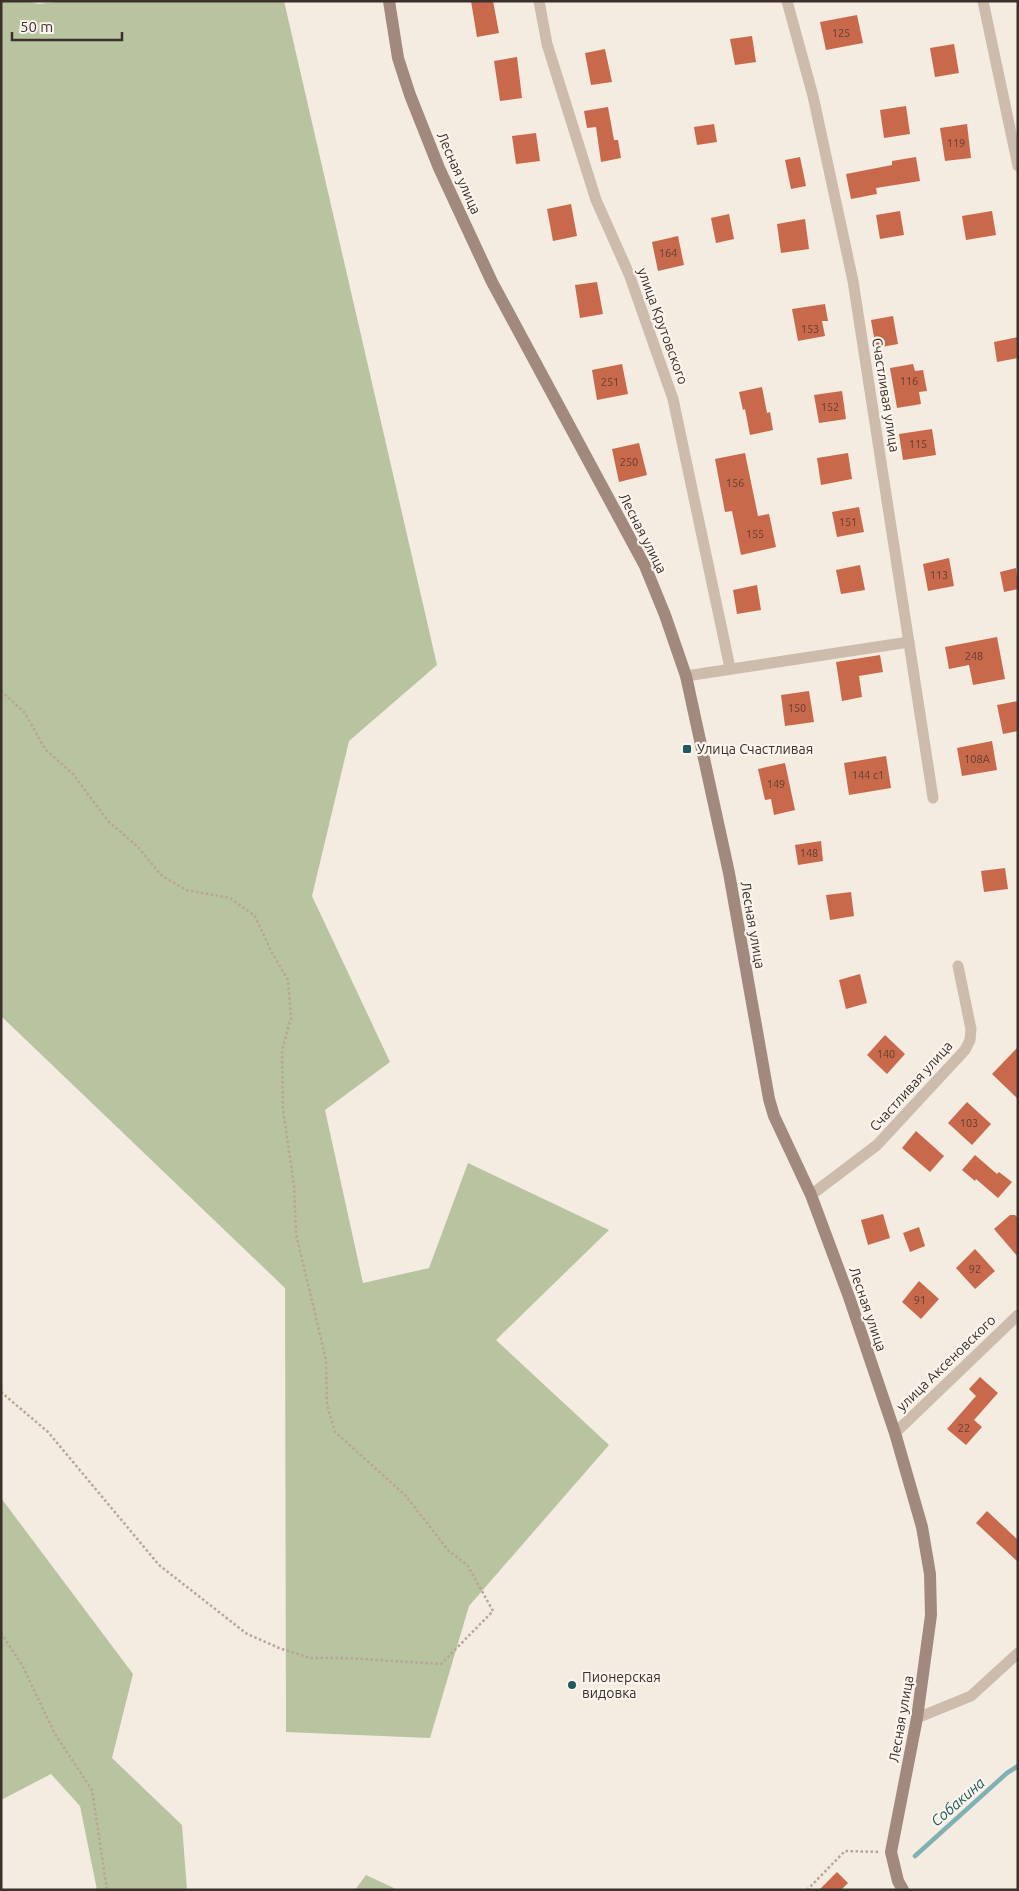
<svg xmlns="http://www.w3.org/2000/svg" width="1019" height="1891" viewBox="0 0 1019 1891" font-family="Ubuntu,sans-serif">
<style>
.green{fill:#b8c4a0}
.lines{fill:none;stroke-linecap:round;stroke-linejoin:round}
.stream{stroke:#7fb0b2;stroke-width:4.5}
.building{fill:#c8694b}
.path{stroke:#b9a596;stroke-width:2.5;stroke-dasharray:2.5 2.5;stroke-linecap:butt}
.minor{stroke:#cdbbac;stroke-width:11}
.secondary{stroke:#a18a7d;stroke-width:12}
.poi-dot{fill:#1f5a5e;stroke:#fbf5ee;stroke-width:2}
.labels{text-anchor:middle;stroke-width:4.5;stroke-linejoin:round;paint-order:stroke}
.number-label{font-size:11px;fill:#5e3e33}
.street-label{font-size:14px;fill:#3b302b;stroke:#fbf5ee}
.poi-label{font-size:14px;fill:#3b302b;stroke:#fbf5ee;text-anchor:start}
.water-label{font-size:15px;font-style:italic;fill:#1f5a5e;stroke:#fbf5ee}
</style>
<rect width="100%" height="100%" fill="#f4ebe1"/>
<g class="green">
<path d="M1 1H28L38 4 64 1H284L437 665 349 741 312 896 390 1062 325 1110 363 1283 429 1268 468 1163 609 1230 496 1340 609 1445 469 1606 430 1738 286 1732 285 1288 1 1016Z"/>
<path d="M1 1498 133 1674 112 1758 182 1825 187 1890H97L80 1806 51 1774 1 1800Z"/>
<path d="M366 1875 398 1890H355Z"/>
</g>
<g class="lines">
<path class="stream" d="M915 1856 1007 1773 1018 1766"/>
</g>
<g class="building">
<path d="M471 1H493L499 33 477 37Z"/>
<path d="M857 15 863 43 826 50 820 22Z"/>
<path d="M752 36 756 62 735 65 730 39Z"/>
<path d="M954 44 959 73 935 77 930 48Z"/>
<path d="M605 49 612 82 591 85 585 53Z"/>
<path d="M517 57 522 98 500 101 494 61Z"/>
<path d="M906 106 910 134 884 138 880 110Z"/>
<path d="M608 107 614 140H618L621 158 601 162 596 127 587 128 584 111Z"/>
<path d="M714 124 717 142 697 145 694 127Z"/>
<path d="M967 124 971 158 945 161 940 128Z"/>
<path d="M536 133 540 161 516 164 512 136Z"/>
<path d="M800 157 806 186 791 189 785 160Z"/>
<path d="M916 157 920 181 876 188 877 194 851 199 846 174 892 165V161Z"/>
<path d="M571 204 577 236 553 241 547 209Z"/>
<path d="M900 211 904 235 880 239 876 215Z"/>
<path d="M992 211 996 235 966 240 962 216Z"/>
<path d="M729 214 734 239 716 243 711 218Z"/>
<path d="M805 219 809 249 781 253 777 224Z"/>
<path d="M678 236 684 265 658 271 652 242Z"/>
<path d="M597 282 603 314 580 318 575 285Z"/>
<path d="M825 304 828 321H822L825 336 798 341 792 309Z"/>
<path d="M893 316 898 344 876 348 871 320Z"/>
<path d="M1018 337V358L997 362 994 342Z"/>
<path d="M622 364 628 394 597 400 592 370Z"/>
<path d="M913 364 915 371 923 370 927 391 919 392 921 404 897 408 890 368Z"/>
<path d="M762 387 767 413 770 412 773 430 750 435 745 409 743 410 739 392Z"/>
<path d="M842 391 846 419 819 423 814 395Z"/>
<path d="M932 429 936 455 903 460 899 434Z"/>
<path d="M639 443 647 475 619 482 612 449Z"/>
<path d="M745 453 758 516 769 514 776 547 741 555 732 511 725 512 715 459Z"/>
<path d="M848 453 852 479 821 485 817 458Z"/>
<path d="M859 507 864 532 837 537 832 512Z"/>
<path d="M949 558 954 586 928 591 923 564Z"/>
<path d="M860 565 865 590 841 594 836 570Z"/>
<path d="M1016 568 1018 589 1004 592 1000 572Z"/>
<path d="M757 585 761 610 737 614 733 590Z"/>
<path d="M997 637 1005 679 973 685 969 665 949 669 945 647Z"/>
<path d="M880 655 883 672 859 676 862 697 842 701 836 662Z"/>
<path d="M809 691 814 722 785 726 781 695Z"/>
<path d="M1018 701V731L1003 734 997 705Z"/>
<path d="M992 741 997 770 962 776 957 748Z"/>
<path d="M886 756 891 788 849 795 844 763Z"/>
<path d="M785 763 795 810 774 815 771 799 765 800 758 769Z"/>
<path d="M821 841 823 861 798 865 795 845Z"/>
<path d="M1005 868 1008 889 984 892 981 871Z"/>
<path d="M851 892 854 916 830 920 826 895Z"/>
<path d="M860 974 867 1003 846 1009 839 980Z"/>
<path d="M885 1035 905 1054 887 1074 867 1055Z"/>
<path d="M1018 1047V1099L992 1074Z"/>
<path d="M967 1102 991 1124 972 1145 948 1123Z"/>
<path d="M916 1131 944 1156 930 1172 902 1148Z"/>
<path d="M975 1155 997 1174 999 1172 1012 1182 998 1198 976 1179 975 1181 962 1170Z"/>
<path d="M883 1214 890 1238 868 1245 861 1220Z"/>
<path d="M1010 1215H1015L1018 1218V1257L994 1229Z"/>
<path d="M919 1227 925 1246 910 1252 903 1233Z"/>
<path d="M975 1249 995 1271 975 1289 956 1268Z"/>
<path d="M919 1281 939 1299 921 1319 902 1302Z"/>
<path d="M980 1377 998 1393 974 1420 982 1427 966 1445 947 1429 976 1396 969 1389Z"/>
<path d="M987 1511 1018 1540V1562L976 1523Z"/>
<path d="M837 1872 848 1883 841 1890H819Z"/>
</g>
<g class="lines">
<g class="path">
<path d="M1 691 25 713 45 749 73 774 108 821 138 847 161 875 186 890 230 898 255 916 271 951 288 980 291 1018 282 1050 283 1110 294 1185 296 1234 326 1360 327 1405 335 1432 405 1495 448 1550 468 1566 493 1611 441 1664 345 1658H310L279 1648 247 1634 159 1565 48 1432 1 1392"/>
<path d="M1 1633 22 1665 55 1734 92 1790 107 1890"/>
<path d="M807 1890 845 1851 880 1852"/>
</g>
<g class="minor">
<path d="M539 1 547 44 596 200 629 274 673 399 730 668"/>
<path d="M787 1 813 96 853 281 933 798"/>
<path d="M983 1 1018 166"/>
<path d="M686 676 909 642"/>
<path d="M811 1195 877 1145 965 1050 970 1040 971 1029 958 966"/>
<path d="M895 1433 1018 1315"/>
<path d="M917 1718 971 1696 1018 1653"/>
</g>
<path class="secondary" d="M389 1 398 58 410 95 439 168 492 282 645 566 665 615 686 676 729 873 769 1099 774 1116 811 1195 849 1297 895 1433 922 1527 930 1574 931 1615 917 1718 891 1852 898 1881 903 1890"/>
</g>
<g class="poi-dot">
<rect x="682" y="744" width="10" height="10" rx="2.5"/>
<circle cx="572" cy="1685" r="5"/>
</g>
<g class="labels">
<g class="number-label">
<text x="841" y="37">125</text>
<text x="956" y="147">119</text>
<text x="668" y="257">164</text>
<text x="810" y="333">153</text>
<text x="909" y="385">116</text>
<text x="610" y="386">251</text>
<text x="830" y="411">152</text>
<text x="918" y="448">115</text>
<text x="629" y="466">250</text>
<text x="735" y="487">156</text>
<text x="848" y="526">151</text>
<text x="755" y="538">155</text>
<text x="939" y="579">113</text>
<text x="974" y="660">248</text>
<text x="797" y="712">150</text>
<text x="977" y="763">108А</text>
<text x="868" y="779">144 с1</text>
<text x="776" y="788">149</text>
<text x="809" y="857">148</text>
<text x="886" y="1058">140</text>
<text x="969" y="1127">103</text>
<text x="975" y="1273">92</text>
<text x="920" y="1304">91</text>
<text x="964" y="1432">22</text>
</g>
<g class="street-label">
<text transform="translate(459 173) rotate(66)" y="5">Лесная улица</text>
<text transform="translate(663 326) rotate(70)" y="5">улица Крутовского</text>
<text transform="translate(886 395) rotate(81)" y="5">Счастливая улица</text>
<text transform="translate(643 533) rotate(63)" y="5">Лесная улица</text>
<text transform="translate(753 925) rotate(80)" y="5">Лесная улица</text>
<text transform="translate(911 1086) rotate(-48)" y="5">Счастливая улица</text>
<text transform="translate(868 1309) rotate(71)" y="5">Лесная улица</text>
<text transform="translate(946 1363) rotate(-44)" y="5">улица Аксеновского</text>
<text transform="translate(901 1719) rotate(-80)" y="5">Лесная улица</text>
</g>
<g class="poi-label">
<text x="697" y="754">Улица Счастливая</text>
<text x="582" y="1682">Пионерская<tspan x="582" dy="16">видовка</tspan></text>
</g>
<g class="water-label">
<text transform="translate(958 1802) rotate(-41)" y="5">Собакина</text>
</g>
</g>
<rect width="1019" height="1891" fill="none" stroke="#3b302b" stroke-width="5"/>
<path d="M12 32v8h110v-8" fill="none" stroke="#3b302b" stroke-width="2.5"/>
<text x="20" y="32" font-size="15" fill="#3b302b" stroke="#fbf5ee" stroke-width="4" paint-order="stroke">50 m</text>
</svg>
